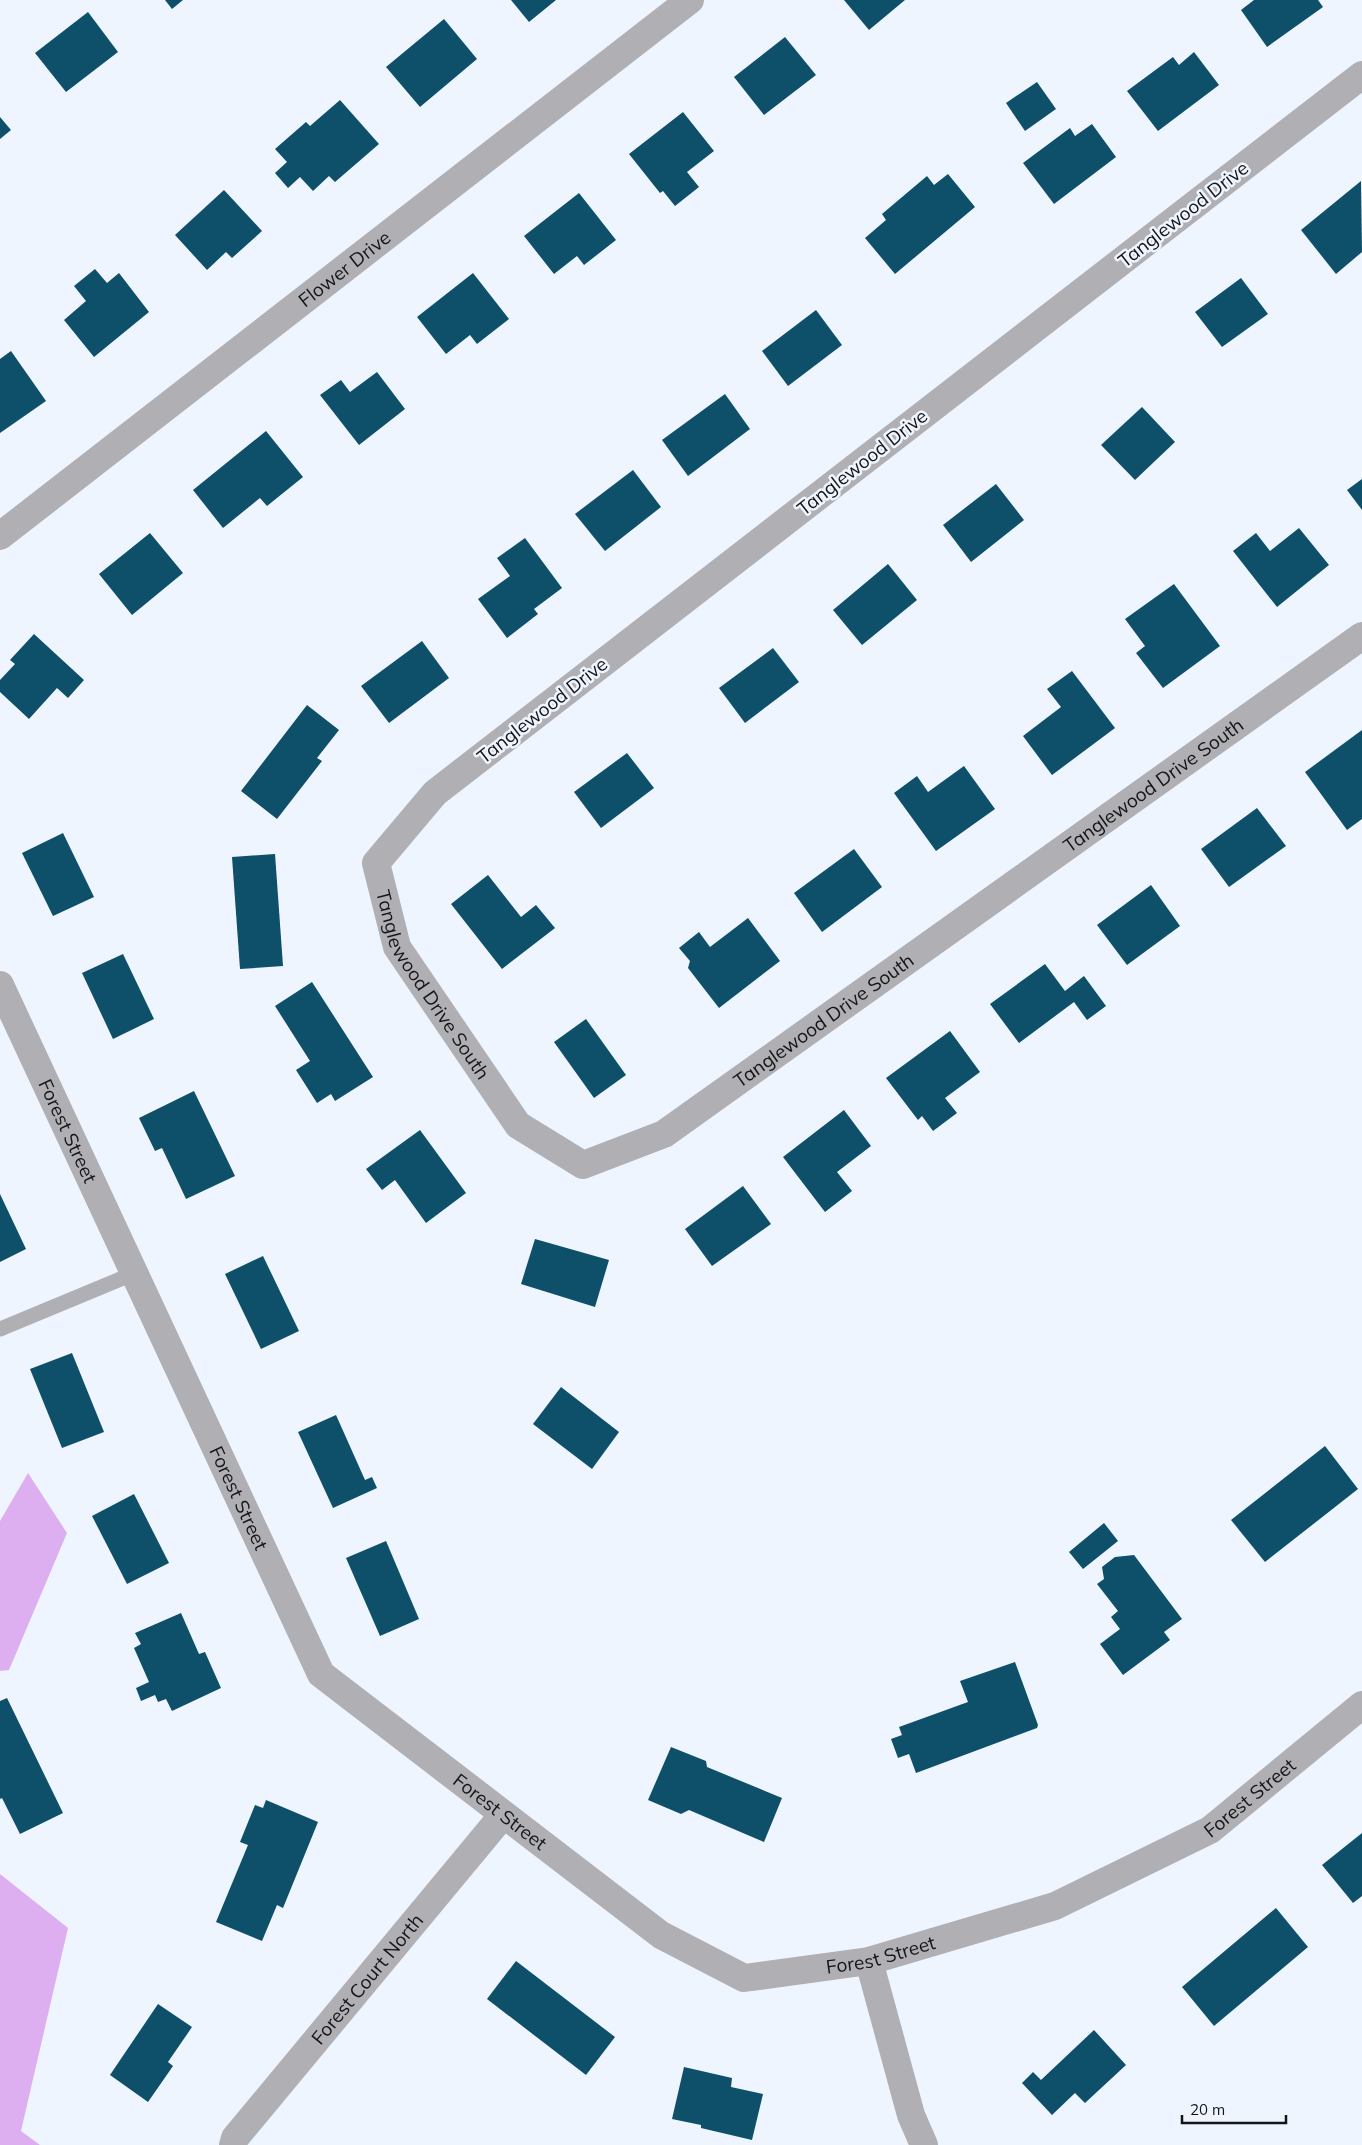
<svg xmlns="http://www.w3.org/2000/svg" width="1362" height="2145" viewBox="0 0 1362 2145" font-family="Mulish,sans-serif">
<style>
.green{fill:#ddaff0}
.building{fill:#0e4f69}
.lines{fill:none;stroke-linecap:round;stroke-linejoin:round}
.lane{stroke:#afafb4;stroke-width:15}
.street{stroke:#afafb4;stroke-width:28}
.labels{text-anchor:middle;stroke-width:5;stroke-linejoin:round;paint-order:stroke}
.street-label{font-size:19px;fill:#131518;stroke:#eff5ff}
</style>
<rect width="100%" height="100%" fill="#eff5ff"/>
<g class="green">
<path d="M28 1473 67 1533 9 1670 0 1671V1521Z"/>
<path d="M0 1874 68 1928 21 2131 40 2145H0Z"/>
</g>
<g class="building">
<path d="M165 0H183L172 9Z"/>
<path d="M511 0H556L529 22Z"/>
<path d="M844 0H905L869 30Z"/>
<path d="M1254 0H1318L1323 7 1267 47 1241 10Z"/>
<path d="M88 12 118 52 66 92 35 53Z"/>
<path d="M444 19 477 59 420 107 386 67Z"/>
<path d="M785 37 816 75 764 115 734 77Z"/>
<path d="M1194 52 1219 85 1158 131 1127 91 1173 57 1179 65Z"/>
<path d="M1037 82 1056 109 1025 131 1006 103Z"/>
<path d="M340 100 379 144 335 182 329 176 313 191 300 177 288 188 275 173 287 162 275 149 306 122 310 126Z"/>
<path d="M683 112 714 151 687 172 699 187 675 206 663 191 660 193 629 154Z"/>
<path d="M0 117 11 130 0 139Z"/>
<path d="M1092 124 1116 157 1054 204 1023 163 1070 128 1075 136Z"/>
<path d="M948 174 975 207 895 274 865 238 886 220 882 214 927 176 934 185Z"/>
<path d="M1361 181 1362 252 1336 274 1301 230Z"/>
<path d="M224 190 262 231 232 258 226 252 207 270 175 235Z"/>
<path d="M579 193 616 240 584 265 577 256 554 274 524 236Z"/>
<path d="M95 269 107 283 119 273 149 312 94 357 64 320 86 301 74 286Z"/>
<path d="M473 273 509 319 477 344 470 335 446 354 417 317Z"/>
<path d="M1241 278 1268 314 1222 347 1195 312Z"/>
<path d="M816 310 842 345 788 386 762 351Z"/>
<path d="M11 351 46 401 0 433V359Z"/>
<path d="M377 372 405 409 359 445 320 395 341 380 350 392Z"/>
<path d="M725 394 750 429 688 476 662 440Z"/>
<path d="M1142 407 1175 442 1135 480 1101 445Z"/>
<path d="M266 431 303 477 267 506 260 498 223 528 193 490Z"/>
<path d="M633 470 661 507 605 551 575 514Z"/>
<path d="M1362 479V510L1347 490Z"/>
<path d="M996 484 1024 520 971 562 943 525Z"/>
<path d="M1299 528 1329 565 1277 607 1233 551 1256 533 1270 551Z"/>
<path d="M150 533 183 573 132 615 99 574Z"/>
<path d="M525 538 562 588 534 609 538 614 507 638 478 599 510 576 497 558Z"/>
<path d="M888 564 917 600 862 645 833 610Z"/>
<path d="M1174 584 1220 646 1163 688 1136 653 1145 646 1125 619Z"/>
<path d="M34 634 84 680 68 698 57 688 29 719 0 692V680L15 664 10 660Z"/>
<path d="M422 641 449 678 389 723 361 686Z"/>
<path d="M773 648 799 682 745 723 719 688Z"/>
<path d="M1072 671 1115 728 1052 775 1023 736 1061 707 1047 689Z"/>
<path d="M307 705 339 730 317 758 322 761 277 819 241 791Z"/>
<path d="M1362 730V819L1347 830 1305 772Z"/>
<path d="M627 753 654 788 601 828 574 792Z"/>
<path d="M964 766 995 809 936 851 894 793 917 776 928 792Z"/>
<path d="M1257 808 1286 846 1229 887 1201 849Z"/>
<path d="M63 833 94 897 53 916 22 853Z"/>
<path d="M854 849 882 887 822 932 794 893Z"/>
<path d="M275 854 283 966 240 969 232 857Z"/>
<path d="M488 875 521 917 536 905 555 928 502 969 451 904Z"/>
<path d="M1151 885 1180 926 1127 965 1097 925Z"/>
<path d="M748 918 780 961 719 1008 688 968 690 961 679 948 699 932 710 947Z"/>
<path d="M123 954 154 1019 113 1039 82 973Z"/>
<path d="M1045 964 1065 991 1084 976 1106 1006 1087 1020 1074 1002 1019 1043 990 1004Z"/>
<path d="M312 982 373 1077 335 1101 331 1094 317 1103 296 1070 310 1061 275 1006Z"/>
<path d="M586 1019 626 1075 594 1098 554 1042Z"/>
<path d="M950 1031 980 1072 945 1098 957 1113 933 1131 922 1116 918 1120 886 1078Z"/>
<path d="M194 1091 235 1176 186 1199 162 1148 155 1151 139 1118Z"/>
<path d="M844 1110 871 1146 837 1172 852 1191 825 1212 783 1157Z"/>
<path d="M420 1130 466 1193 426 1223 395 1180 382 1190 366 1169Z"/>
<path d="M743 1186 771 1224 712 1266 685 1229Z"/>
<path d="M0 1194 26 1249 0 1262Z"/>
<path d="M535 1239 609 1260 595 1307 521 1284Z"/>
<path d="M263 1256 299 1331 261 1349 225 1274Z"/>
<path d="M72 1353 104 1432 62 1448 30 1369Z"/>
<path d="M561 1387 619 1432 592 1469 533 1424Z"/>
<path d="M336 1415 365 1480 372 1477 377 1488 333 1508 298 1432Z"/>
<path d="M1325 1446 1358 1489 1265 1562 1231 1520Z"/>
<path d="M134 1494 169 1563 127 1584 92 1516Z"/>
<path d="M1104 1523 1118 1541 1083 1569 1069 1552Z"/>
<path d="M386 1541 419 1619 380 1636 346 1558Z"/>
<path d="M1134 1555 1182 1619 1164 1632 1170 1640 1123 1675 1100 1644 1120 1629 1111 1617 1118 1611 1097 1584 1104 1579 1102 1567 1115 1557Z"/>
<path d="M181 1613 199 1654 205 1652 221 1688 172 1711 166 1699 158 1702 155 1695 141 1701 136 1688 149 1682 134 1648 141 1644 135 1633Z"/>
<path d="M1015 1662 1038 1725 1037 1728 916 1773 909 1754 898 1758 891 1739 902 1735 899 1727 968 1702 960 1681Z"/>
<path d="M7 1698 63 1813 20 1834 2 1798 0 1799V1701Z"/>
<path d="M671 1747 706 1761 707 1767 782 1798 764 1842 689 1810 681 1814 648 1800Z"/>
<path d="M266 1800 318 1822 283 1908 277 1905 262 1941 216 1922 248 1845 240 1842 255 1805 263 1808Z"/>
<path d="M1362 1833V1896L1353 1903 1322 1865Z"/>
<path d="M1276 1908 1308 1947 1214 2026 1182 1987Z"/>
<path d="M516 1961 615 2037 586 2075 487 1999Z"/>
<path d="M158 2004 192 2027 168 2062 173 2066 148 2102 110 2075Z"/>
<path d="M1094 2030 1126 2065 1085 2103 1075 2093 1052 2115 1022 2083 1033 2072 1041 2080Z"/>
<path d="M684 2067 732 2078 731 2087 763 2094 752 2140 701 2128V2125L672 2119Z"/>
</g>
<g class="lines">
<path class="lane" d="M0 1329 135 1273"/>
<g class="street">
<path id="s1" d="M1362 75 435 793 376 863 397 947 518 1125 583 1165 664 1134 1362 636"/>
<path id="s2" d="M0 536 690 0"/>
<path id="s3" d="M0 985 321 1674 661 1935 744 1978 869 1961 1055 1906 1210 1830 1362 1705"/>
<path d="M869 1961 911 2115 924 2145"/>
<path id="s4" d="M233 2145 235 2138 503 1815"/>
</g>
</g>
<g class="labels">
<g class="street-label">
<text transform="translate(1183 214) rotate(-38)" y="7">Tanglewood Drive</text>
<text dy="7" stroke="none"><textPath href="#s2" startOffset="436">Flower Drive</textPath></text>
<text transform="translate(862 462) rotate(-38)" y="7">Tanglewood Drive</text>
<text transform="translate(542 710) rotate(-38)" y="7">Tanglewood Drive</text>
<text dy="7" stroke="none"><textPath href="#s1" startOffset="2330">Tanglewood Drive South</textPath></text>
<text dy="7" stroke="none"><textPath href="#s1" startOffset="1400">Tanglewood Drive South</textPath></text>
<text dy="7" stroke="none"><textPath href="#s1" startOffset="1925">Tanglewood Drive South</textPath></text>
<text dy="7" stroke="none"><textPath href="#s3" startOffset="161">Forest Street</textPath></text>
<text dy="7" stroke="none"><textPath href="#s3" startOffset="566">Forest Street</textPath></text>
<text dy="7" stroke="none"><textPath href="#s3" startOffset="1826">Forest Street</textPath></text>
<text dy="7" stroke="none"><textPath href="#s3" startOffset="986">Forest Street</textPath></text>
<text dy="7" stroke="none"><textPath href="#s3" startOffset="1421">Forest Street</textPath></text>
<text dy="7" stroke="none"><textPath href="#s4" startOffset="214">Forest Court North</textPath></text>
</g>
</g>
<path d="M1182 2115v8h104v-8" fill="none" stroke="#131518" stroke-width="2.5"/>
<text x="1190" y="2115" font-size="15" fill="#131518" stroke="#eff5ff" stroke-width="4" paint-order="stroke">20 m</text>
</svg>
